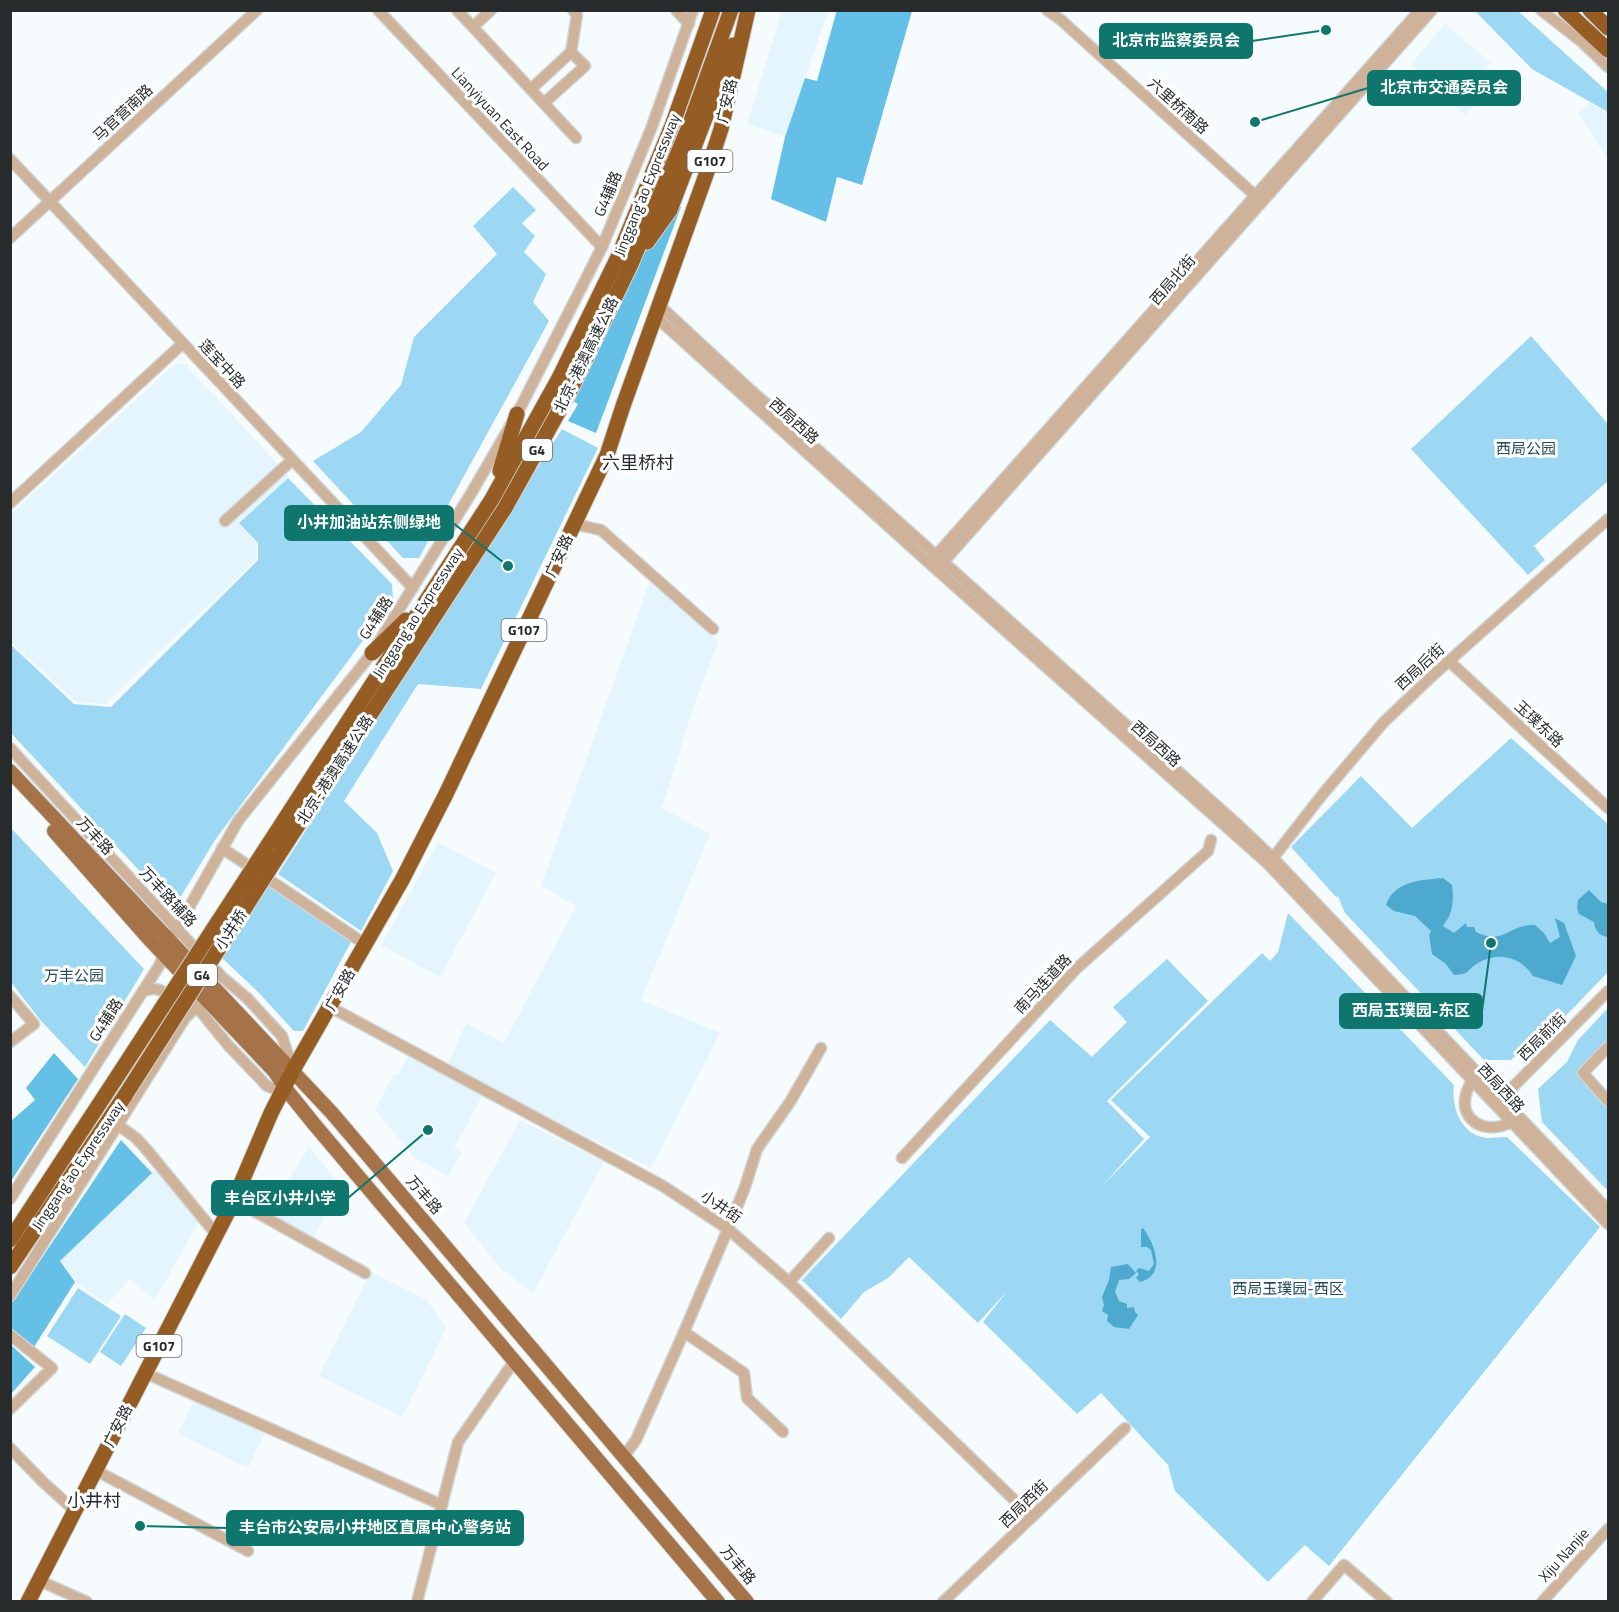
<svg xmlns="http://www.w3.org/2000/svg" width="1619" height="1612" viewBox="0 0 1619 1612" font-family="'Titillium Web','Noto Sans SC',sans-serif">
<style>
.built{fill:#e4f5fd}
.green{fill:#9cd8f4}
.forest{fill:#65c0e7}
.water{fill:#4da9ce}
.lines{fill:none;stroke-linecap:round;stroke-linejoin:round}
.minor-casing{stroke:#d1d6d8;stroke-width:13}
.major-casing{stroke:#d1d6d8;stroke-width:16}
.highway-casing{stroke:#d1d6d8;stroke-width:17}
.minor{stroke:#ceb29a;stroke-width:10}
.major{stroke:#a57347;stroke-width:14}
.highway{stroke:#955d23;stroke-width:15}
.highway-bridge-casing{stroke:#d1d6d8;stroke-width:17;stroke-linecap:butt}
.highway-bridge{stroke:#955d23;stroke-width:15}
.labels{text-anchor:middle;stroke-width:6;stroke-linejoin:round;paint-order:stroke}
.shield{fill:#fff;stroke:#686b6b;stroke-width:1.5}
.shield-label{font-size:14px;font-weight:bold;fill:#272b2c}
.street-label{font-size:15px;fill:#272b2c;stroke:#fff}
.park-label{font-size:15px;fill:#234b5c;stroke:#fff}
.quarter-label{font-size:18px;fill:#242b2e;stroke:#fff}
.leader{fill:none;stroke:#0f766e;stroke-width:2}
.callout-dot{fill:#0f766e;stroke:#fff;stroke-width:2}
.callout{fill:#0f766e;stroke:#0f766e;stroke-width:2}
.callout-label{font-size:16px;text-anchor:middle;font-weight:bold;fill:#fff}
</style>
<rect width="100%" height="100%" fill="#f6fcfe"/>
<g class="built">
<path d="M782 11H828L785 137 747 124Z"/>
<path d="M1445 24 1491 63 1463 94 1475 106 1465 115 1411 64Z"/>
<path d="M1590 103 1608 113V160L1578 112Z"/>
<path d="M176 363 186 365 289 476 238 523 257 543 256 560 105 704 76 702 11 642V514Z"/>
<path d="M651 578 718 642 692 711 662 808 710 834 641 1000 720 1033 651 1168 447 1067 466 1023 504 1043 576 906 541 886Z"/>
<path d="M438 842 496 873 440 977 381 945Z"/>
<path d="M408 1057 483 1094 454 1149 461 1152 448 1176 410 1155 411 1153 375 1110 393 1075H398Z"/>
<path d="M520 1120 604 1162 533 1293 500 1268 464 1223Z"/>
<path d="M309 1147 341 1186 311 1241 267 1215Z"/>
<path d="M156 1169 199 1221 155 1300 130 1279 107 1304 75 1282 60 1261Z"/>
<path d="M371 1272 427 1300 446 1328 402 1417 319 1376Z"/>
<path d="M195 1399 265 1432 248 1468 178 1434Z"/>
</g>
<g class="green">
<path d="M1475 11H1518L1608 92V112L1532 69Z"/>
<path d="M513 187 536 210 522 223 535 236 524 252 546 274 533 302 549 321 419 558H403L313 461 361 432 401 385 414 337 497 254 473 226Z"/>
<path d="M1531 336 1608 424V481L1534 546 1545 560 1528 575 1411 449Z"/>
<path d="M562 429 598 448 481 689 418 684 344 801 377 833 393 871 361 931 278 874Z"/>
<path d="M288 478 392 584 393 600 215 840 174 908 11 733V645L74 704 111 707 258 560V543L239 523Z"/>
<path d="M1511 738 1608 824V972L1554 1028 1542 1032 1511 1060H1484L1345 913 1338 896 1336 897 1291 847 1361 776 1412 828Z"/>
<path d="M10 827 144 969 85 1067 41 1021 11 982Z"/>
<path d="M269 886 351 942 303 1031H294L258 992 222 958Z"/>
<path d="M1288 913 1454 1085C1451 1107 1461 1136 1488 1138 1494 1138 1500 1137 1507 1137L1600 1227 1329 1566 1305 1545 1268 1582 1175 1491 1168 1465 1101 1393 1077 1414 983 1322 1007 1291 978 1323 909 1257 888 1278 864 1292 841 1319 802 1280 1050 1020 1092 1057 1127 1022 1113 1007 1167 959 1208 1001 1107 1101 1144 1139 1102 1186 1150 1137 1111 1100 1262 953 1270 961 1278 952Z"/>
<path d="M1608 1008V1043L1578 1073 1608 1107V1191L1542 1122 1538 1089 1567 1062 1578 1040Z"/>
<path d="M78 1288 121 1316 90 1364 47 1336Z"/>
<path d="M125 1314 146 1328 121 1366 100 1352Z"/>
</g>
<g class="forest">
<path d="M837 10 912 11 862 185 837 177 826 222 771 199 785 137 805 78 817 81Z"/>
<path d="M675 207H681L596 433 568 421 578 404 570 399 611 323 645 252Z"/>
<path d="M54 1053 78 1079 11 1181V1121L35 1100 26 1088Z"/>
<path d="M121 1140 152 1173 60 1261 75 1282 34 1347 11 1328V1304Z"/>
<path d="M11 1345 35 1367 11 1394Z"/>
</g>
<g class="water">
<path d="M1443 878 1452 885C1454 902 1453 913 1443 926L1454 933 1466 923 1467 927H1474L1476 932C1504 946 1509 924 1535 925L1544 933 1550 943 1560 937 1555 918 1564 923 1576 956 1562 985 1533 976C1521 957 1498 951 1478 963 1466 970 1472 974 1454 975L1446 964 1432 954 1429 935 1431 931 1415 916 1394 911 1386 905C1394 881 1421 880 1443 878Z"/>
<path d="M1589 890 1601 902 1608 904V933L1607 937C1598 935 1595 930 1594 922L1579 914 1577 908 1578 900Z"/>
<path d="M1143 1228C1155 1244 1167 1275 1140 1282L1136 1278 1139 1274 1136 1271 1139 1268 1149 1271 1154 1264 1151 1250 1147 1247H1141V1230Z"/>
<path d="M1128 1264 1136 1273 1129 1279 1119 1280 1115 1292 1119 1301 1127 1304V1308L1134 1307 1135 1312 1138 1315 1129 1329 1114 1327 1107 1321 1108 1315 1102 1311 1104 1305 1102 1297 1109 1280 1111 1267Z"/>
</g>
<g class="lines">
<g class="minor-casing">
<g id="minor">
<path d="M378 10 602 247"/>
<path d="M457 10 576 138"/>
<path d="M676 10 689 24"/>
<path d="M1047 10 1061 20 1259 199"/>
<path d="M1541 10 1582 42 1608 67"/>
<path d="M473 27 491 10"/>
<path d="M571 52 577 15 573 10"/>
<path d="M531 89 571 52 585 66 544 103"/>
<path d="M10 159 413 588"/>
<path d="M10 238 257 10"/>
<path d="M660 306 744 384 1235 822 1273 858 1608 1210"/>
<path d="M656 317 929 563 1268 864 1608 1224"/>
<path d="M10 503 182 344"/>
<path d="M225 521 292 460"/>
<path d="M574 524 601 530 713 629"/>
<path d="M931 561 1420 10"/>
<path d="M939 567 1432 10"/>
<path d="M1449 661 1608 808"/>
<path d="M10 748 177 929 222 977 247 998 282 1036 293 1070"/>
<path d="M222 848 365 944"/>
<path d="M1273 858 1322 795 1383 723 1430 678 1608 519"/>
<path d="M143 991C157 986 163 990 173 1000"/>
<path d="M10 996 34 1024 10 1042"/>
<path d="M197 1000V1007L228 1045 267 1086 275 1089 285 1088"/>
<path d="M330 1007 663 1186 728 1229 789 1282 1032 1517"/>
<path d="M1608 1047 1583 1073 1608 1101"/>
<path d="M1473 1080C1450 1112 1479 1139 1512 1122"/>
<path d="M1499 1101 1608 991"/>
<path d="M118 1125 136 1138 147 1150 216 1234"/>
<path d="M902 1158 1076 969 1208 851 1211 840"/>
<path d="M10 1199 159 966 170 941 238 821 372 653 472 492 517 414 602 247 651 129 693 10"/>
<path d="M234 1200 365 1273"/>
<path d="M789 1282 829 1238"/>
<path d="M10 1296 185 1018 206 998"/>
<path d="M684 1332 744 1373 747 1398 783 1432"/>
<path d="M10 1335 52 1368 10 1409"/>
<path d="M145 1373 442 1505"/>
<path d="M10 1448 43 1482 74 1510"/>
<path d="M624 1456 636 1440 684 1332 728 1229 745 1187 757 1149 790 1102 821 1048"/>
<path d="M95 1470 248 1551"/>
<path d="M38 1580 87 1602"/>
<path d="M417 1602 458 1442 515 1360"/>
<path d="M943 1602 1125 1428"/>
<path d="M1312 1602 1344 1565 1387 1602"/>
<path d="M1542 1602 1608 1529"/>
</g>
</g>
<g class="major-casing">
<g id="major">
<path d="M10 771 332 1113 747 1602"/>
<path d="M54 831 150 940 275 1072 285 1088 314 1124 718 1602"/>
</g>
</g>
<g class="highway-casing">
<g id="highway">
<path d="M1565 10 1608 50"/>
<path d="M1590 10 1608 28"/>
<path d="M647 242 670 210 733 45"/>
<path d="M500 471 517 414"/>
<path d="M372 653 406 620"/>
<path d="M268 845 492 499 559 378 618 257 673 123 713 10"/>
<path d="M278 856 505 508 570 391 631 264 688 129 731 10"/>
<path d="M10 1240 115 1080"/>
<path d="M10 1267 126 1094"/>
<path d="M28 1602 234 1200 271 1113 293 1070 402 880 446 794 607 455 623 406 707 172 721 129 748 10"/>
</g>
</g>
<use href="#minor" class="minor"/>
<use href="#major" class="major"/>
<use href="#highway" class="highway"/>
<g class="highway-bridge-casing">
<g id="highway-bridge">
<path d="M115 1080 268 845"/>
<path d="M126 1094 278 856"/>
</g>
</g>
<use href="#highway-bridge" class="highway-bridge"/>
</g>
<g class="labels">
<g class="shield">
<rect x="687.5" y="150" width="45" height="22" rx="4.5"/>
<rect x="522" y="439" width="30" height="22" rx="4.5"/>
<rect x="501.5" y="619" width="45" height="22" rx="4.5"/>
<rect x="187" y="964" width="30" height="22" rx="4.5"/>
<rect x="136.5" y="1335" width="45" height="22" rx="4.5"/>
</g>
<g class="shield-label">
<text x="710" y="166">G107</text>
<text x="537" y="455">G4</text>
<text x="524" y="635">G107</text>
<text x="202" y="980">G4</text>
<text x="159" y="1351">G107</text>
</g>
<g class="street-label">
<text transform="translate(727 101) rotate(-77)" y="5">广安路</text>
<text transform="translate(1178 106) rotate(42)" y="5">六里桥南路</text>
<text transform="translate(123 113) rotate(-43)" y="5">马官营南路</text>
<text transform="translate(500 119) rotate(47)" y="5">Lianyiyuan East Road</text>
<text transform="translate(647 185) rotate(-68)" y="5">Jinggang'ao Expressway</text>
<text transform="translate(608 194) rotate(-67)" y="5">G4辅路</text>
<text transform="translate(1173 280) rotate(-49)" y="5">西局北街</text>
<text transform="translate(586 355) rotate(-64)" y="5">北京-港澳高速公路</text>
<text transform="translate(222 364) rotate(47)" y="5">莲宝中路</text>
<text transform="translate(794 421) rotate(42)" y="5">西局西路</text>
<text transform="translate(559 556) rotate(-65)" y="5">广安路</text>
<text transform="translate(418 613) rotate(-57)" y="5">Jinggang'ao Expressway</text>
<text transform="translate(376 618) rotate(-57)" y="5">G4辅路</text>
<text transform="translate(1420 667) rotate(-43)" y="5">西局后街</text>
<text transform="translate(1539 724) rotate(43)" y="5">玉璞东路</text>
<text transform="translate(1156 744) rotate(42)" y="5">西局西路</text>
<text transform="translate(335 770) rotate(-57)" y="5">北京-港澳高速公路</text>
<text transform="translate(95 836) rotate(47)" y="5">万丰路</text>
<text transform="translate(168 897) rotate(47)" y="5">万丰路辅路</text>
<text transform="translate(231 930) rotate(-57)" y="5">小井桥</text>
<text transform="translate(1043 984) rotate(-47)" y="5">南马连道路</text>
<text transform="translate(340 990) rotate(-61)" y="5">广安路</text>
<text transform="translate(106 1020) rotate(-57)" y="5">G4辅路</text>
<text transform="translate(1542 1037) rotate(-45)" y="5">西局前街</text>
<text transform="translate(1501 1088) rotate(47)" y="5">西局西路</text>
<text transform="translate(78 1166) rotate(-56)" y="5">Jinggang'ao Expressway</text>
<text transform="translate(424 1195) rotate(49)" y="5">万丰路</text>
<text transform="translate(721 1207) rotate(34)" y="5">小井街</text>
<text transform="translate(118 1426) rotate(-63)" y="5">广安路</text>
<text transform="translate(1024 1504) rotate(-44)" y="5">西局西街</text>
<text transform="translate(1564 1555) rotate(-48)" y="5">Xiju Nanjie</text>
<text transform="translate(738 1565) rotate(50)" y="5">万丰路</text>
</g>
<g class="park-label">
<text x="1526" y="454">西局公园</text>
<text x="74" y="981">万丰公园</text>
<text x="1288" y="1294">西局玉璞园-西区</text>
</g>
<g class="quarter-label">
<text x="638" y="469">六里桥村</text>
<text x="94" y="1507">小井村</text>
</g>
</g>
<path class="leader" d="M1326 30L1252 41M1255 122L1368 88M508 566L453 523M1491 943L1482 1011M428 1130L348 1198M140 1526L227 1528"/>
<g class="callout-dot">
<circle cx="1326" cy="30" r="6"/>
<circle cx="1255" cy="122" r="6"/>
<circle cx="508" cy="566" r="6"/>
<circle cx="1491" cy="943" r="6"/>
<circle cx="428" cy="1130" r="6"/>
<circle cx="140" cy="1526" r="6"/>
</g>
<g class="callout">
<rect x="1100" y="24" width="152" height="34" rx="6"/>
<rect x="1368" y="71" width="152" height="34" rx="6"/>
<rect x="285" y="506" width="168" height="34" rx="6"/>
<rect x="1340" y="994" width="142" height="34" rx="6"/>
<rect x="212" y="1181" width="136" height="34" rx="6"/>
<rect x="227" y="1511" width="296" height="34" rx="6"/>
</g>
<g class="callout-label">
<text x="1176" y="46">北京市监察委员会</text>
<text x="1444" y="93">北京市交通委员会</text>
<text x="369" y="528">小井加油站东侧绿地</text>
<text x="1411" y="1016">西局玉璞园-东区</text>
<text x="280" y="1204">丰台区小井小学</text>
<text x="375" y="1533">丰台市公安局小井地区直属中心警务站</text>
</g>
<rect width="1619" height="1612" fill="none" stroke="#272b2c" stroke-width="24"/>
</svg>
